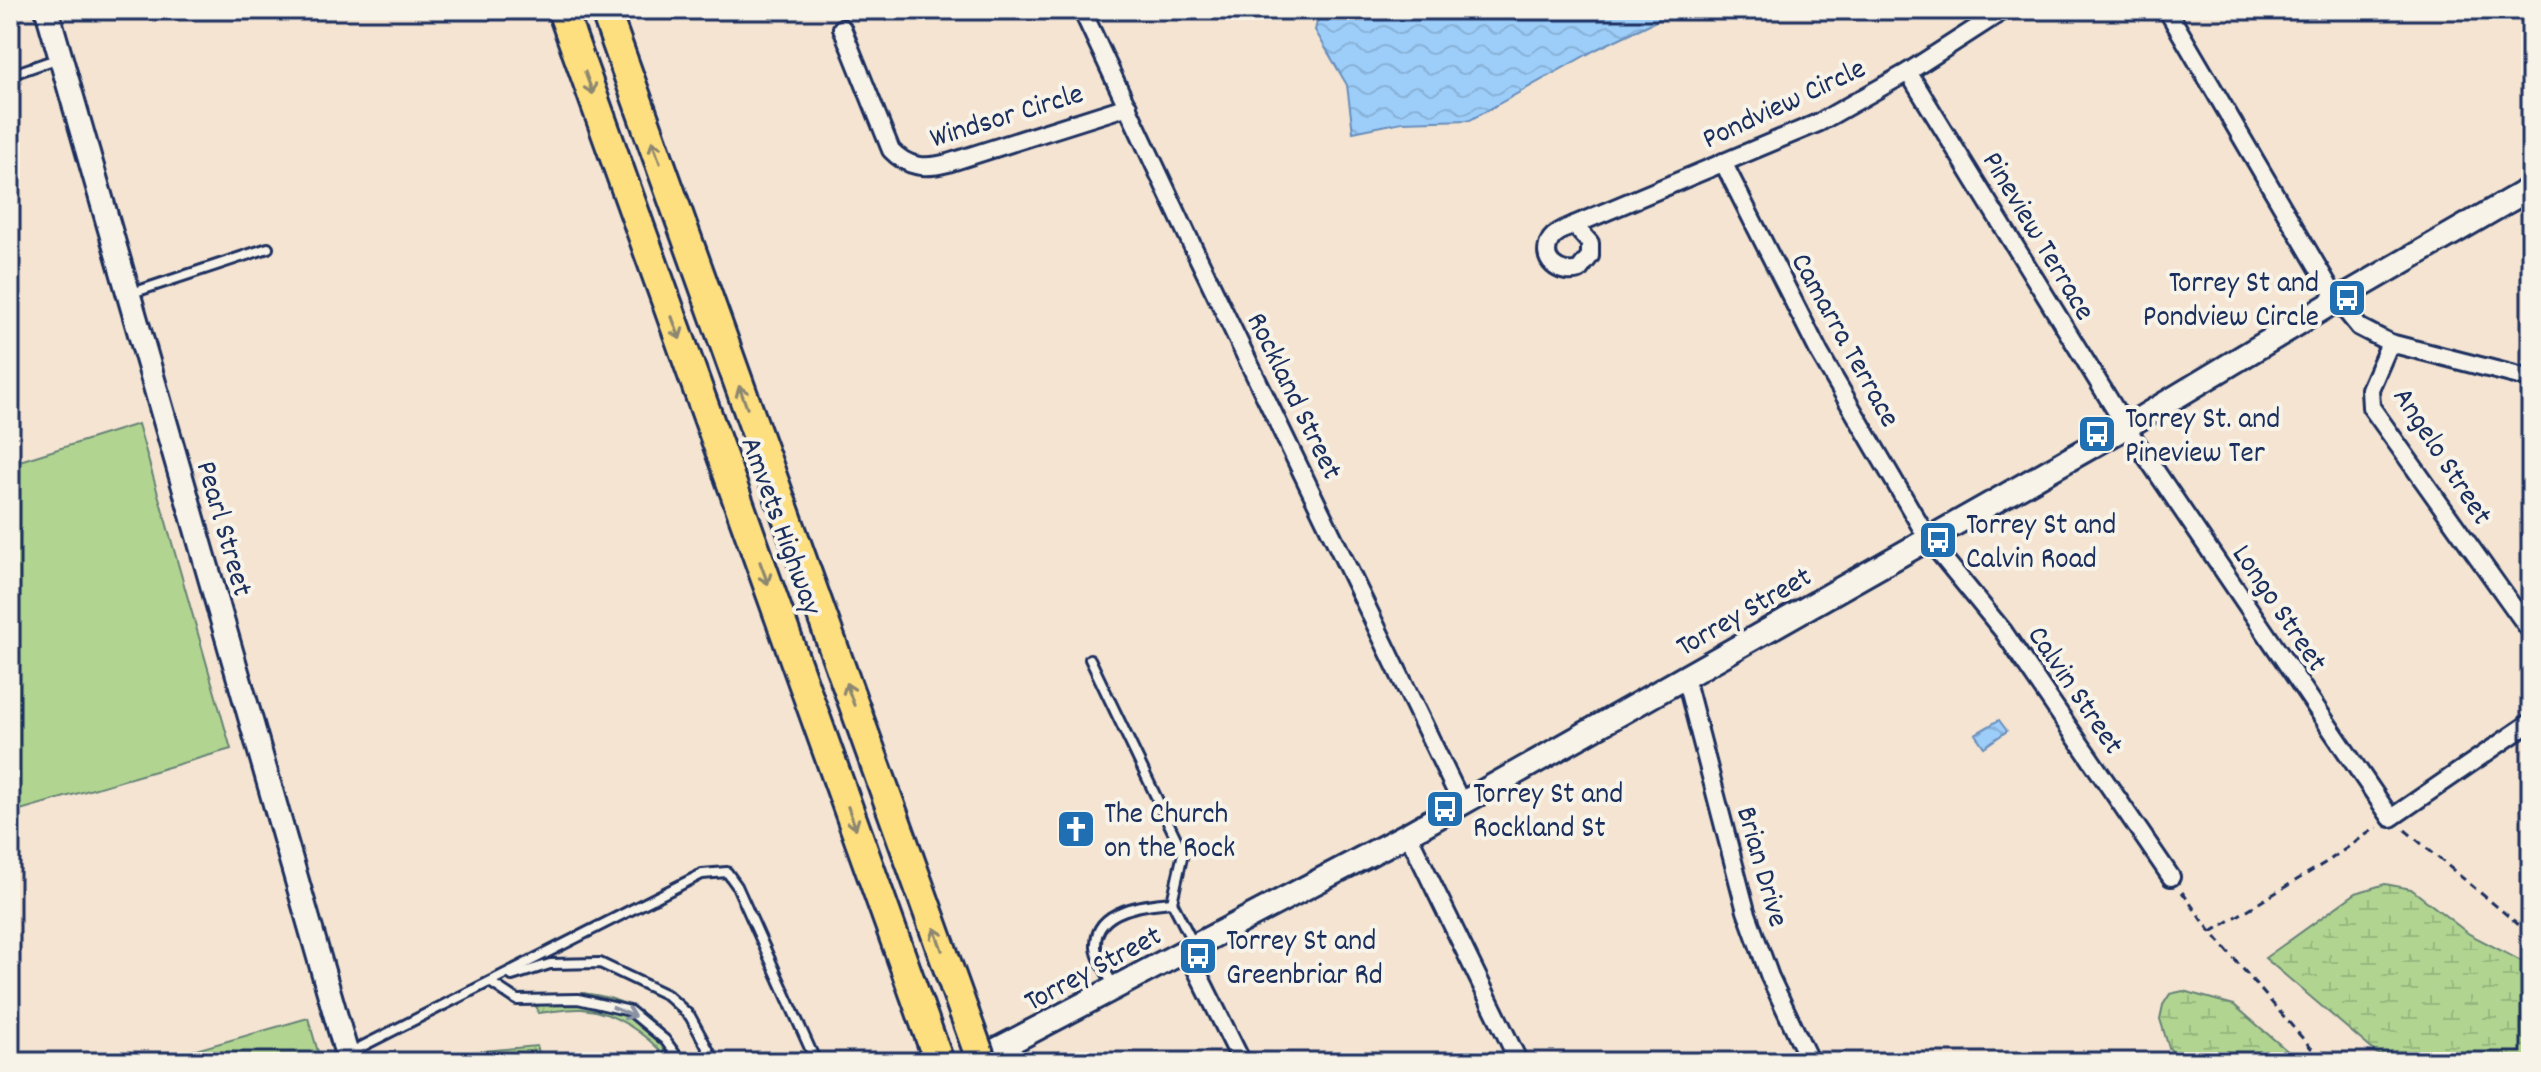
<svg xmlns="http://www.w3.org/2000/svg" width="2541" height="1072" viewBox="0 0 2541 1072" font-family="Dekko,sans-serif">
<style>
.grass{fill:url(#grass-tufts);stroke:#668277;stroke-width:2}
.wetland{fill:url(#wetland-marsh);stroke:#668277;stroke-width:2}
.park{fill:#b1d590;stroke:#668277;stroke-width:2}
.water{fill:url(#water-waves);stroke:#698ebb;stroke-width:2}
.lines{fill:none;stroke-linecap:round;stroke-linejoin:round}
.lane-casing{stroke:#1b2f5e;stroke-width:14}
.street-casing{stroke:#1b2f5e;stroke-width:22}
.secondary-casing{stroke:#1b2f5e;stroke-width:28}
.highway-casing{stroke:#1b2f5e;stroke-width:34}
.path{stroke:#1b2f5e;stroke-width:3;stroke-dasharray:8 6;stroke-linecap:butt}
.lane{stroke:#f7f3e8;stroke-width:8}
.street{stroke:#f7f3e8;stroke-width:16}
.secondary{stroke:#f7f3e8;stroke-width:22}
.highway{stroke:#fedf80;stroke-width:28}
.highway-bridge-casing{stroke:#1b2f5e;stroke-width:34;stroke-linecap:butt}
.highway-bridge{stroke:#fedf80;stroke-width:28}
.oneway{stroke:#8c876f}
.oneway2{stroke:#8991a3}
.labels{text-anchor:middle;stroke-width:8;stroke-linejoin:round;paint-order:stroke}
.street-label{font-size:30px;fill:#1b2f5e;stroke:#f7f3e8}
.poi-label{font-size:30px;fill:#1b2f5e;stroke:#f7f3e8;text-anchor:start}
</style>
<defs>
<pattern id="grass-tufts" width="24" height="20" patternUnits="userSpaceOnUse" patternTransform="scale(2)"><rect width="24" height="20" fill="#b1d590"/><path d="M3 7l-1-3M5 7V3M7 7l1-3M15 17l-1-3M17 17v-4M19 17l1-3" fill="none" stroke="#98b77f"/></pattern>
<pattern id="wetland-marsh" width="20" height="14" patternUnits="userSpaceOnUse" patternTransform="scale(2)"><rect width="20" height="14" fill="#b1d590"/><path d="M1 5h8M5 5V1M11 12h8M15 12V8" fill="none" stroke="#98b77f"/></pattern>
<pattern id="water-waves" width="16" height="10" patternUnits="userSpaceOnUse" patternTransform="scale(2)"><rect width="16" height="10" fill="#9dcef9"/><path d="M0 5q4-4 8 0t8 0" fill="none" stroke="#87b1d8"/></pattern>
</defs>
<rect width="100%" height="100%" fill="#f4e4d1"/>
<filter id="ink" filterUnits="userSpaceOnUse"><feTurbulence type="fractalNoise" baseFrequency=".0125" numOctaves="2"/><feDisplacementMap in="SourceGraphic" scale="16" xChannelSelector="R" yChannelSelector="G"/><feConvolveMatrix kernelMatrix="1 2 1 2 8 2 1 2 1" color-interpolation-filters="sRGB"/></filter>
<g filter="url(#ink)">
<g class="grass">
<path d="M584 993C594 995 605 996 615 1000 643 1008 674 1037 687 1062H671C648 1036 618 1012 582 1009 568 1008 552 1012 538 1013L534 999Z"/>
<path d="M537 1046 539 1053 536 1062H485L474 1052 464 1062H452L473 1052Z"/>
</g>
<g class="wetland">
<path d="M2385 884 2411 889 2469 934 2531 966V1062H2387L2265 958 2356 893Z"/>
<path d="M2183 991 2234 1005 2300 1062H2183L2169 1048 2160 1019 2163 1005 2170 994Z"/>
</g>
<g class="park">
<path d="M138 424 231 749 10 813V464Z"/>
<path d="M308 1018 321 1062H154Z"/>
</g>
<g class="water">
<path d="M1320 10H1679L1597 49 1470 120 1402 122 1353 132 1347 85 1315 30Z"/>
<path d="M1999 720 2007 731 1984 747 1975 734Z"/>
</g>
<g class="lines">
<g class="lane-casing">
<g id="lane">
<path d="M10 75 59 58"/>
<path d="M132 293 268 248"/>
<path d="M1090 659 1183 853 1172 902"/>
<path d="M512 976 550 964 600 963 667 995 690 1016 715 1062"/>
<path d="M490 982 517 1000 578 999 630 1011 665 1040 681 1062"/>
<path d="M1113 985C1108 974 1095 957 1096 944 1096 909 1146 904 1172 902L1193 943"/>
<path d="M349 1053 702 874 727 872 737 886 816 1062"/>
</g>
</g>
<g class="street-casing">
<g id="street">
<path d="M1082 10 1192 245 1462 804"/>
<path d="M2167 10 2337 300 2359 327 2390 343 2531 379"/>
<path d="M842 28 891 150C908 168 925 169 948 163L1128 106"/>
<path d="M1908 72 2126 427 2391 818 2531 722"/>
<path d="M1723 162 1820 354 1928 539 2003 631 2171 877"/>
<path d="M1574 225 1820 122 1908 72 2004 10"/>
<path d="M1574 225 1590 243V256L1579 270C1560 276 1538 260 1551 239 1556 232 1566 228 1574 225Z"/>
<path d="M2390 343 2370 389 2371 407 2531 632"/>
<path d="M1685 677 1746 911 1770 977 1810 1062"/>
<path d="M1408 834 1519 1062"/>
<path d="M1187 951 1242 1062"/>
</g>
</g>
<g class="secondary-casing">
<g id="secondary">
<path d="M47 10 349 1062"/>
<path d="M973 1062 1408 834 2126 427 2337 300 2531 188"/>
</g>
</g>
<g class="highway-casing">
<g id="highway">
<path d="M562 10 939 1062"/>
<path d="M605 10 964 1012"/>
</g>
</g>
<g class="path">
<path d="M2405 830 2531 935"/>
<path d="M2182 892 2211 932 2311 1048 2332 1062"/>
<path d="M2211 932 2328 861 2377 827"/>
</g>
<use href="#lane" class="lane"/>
<use href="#street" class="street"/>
<use href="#secondary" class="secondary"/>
<use href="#highway" class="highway"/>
<g class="highway-bridge-casing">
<path id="highway-bridge" d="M964 1012 982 1062"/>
</g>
<use href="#highway-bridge" class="highway-bridge"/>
</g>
<defs><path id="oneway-shaft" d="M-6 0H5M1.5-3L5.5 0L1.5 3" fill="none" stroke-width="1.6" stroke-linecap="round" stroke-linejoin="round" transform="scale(2)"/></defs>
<g class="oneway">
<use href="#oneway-shaft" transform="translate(589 83) rotate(70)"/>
<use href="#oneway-shaft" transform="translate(656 152) rotate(-110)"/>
<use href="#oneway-shaft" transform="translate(676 328) rotate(70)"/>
<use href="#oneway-shaft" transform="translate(743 397) rotate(-110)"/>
<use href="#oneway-shaft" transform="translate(764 573) rotate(70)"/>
<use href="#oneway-shaft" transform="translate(850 694) rotate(-110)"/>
<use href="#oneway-shaft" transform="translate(852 818) rotate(70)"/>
<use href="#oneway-shaft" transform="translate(938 939) rotate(-110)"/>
</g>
<use class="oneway2" href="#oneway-shaft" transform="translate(624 1012) rotate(22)"/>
</g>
<defs>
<g id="bus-square" transform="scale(2)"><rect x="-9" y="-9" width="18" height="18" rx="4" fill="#1f6fb2" stroke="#f7f3e8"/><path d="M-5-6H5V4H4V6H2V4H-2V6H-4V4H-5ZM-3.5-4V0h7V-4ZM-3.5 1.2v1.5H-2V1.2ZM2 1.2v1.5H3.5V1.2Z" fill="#fff"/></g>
<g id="church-square" transform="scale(2)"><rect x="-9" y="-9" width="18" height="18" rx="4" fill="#1f6fb2" stroke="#f7f3e8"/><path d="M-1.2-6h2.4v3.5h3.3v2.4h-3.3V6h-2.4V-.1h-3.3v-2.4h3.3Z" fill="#fff"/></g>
</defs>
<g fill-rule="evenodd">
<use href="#bus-square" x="2347" y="298"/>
<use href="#bus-square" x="2097" y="434"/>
<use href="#bus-square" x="1938" y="540"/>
<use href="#bus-square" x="1445" y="809"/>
<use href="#church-square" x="1076" y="829"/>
<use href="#bus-square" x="1198" y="956"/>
</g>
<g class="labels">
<g class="street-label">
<text transform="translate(1783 102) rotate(-25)" y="10">Pondview Circle</text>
<text transform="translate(1006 114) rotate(-17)" y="10">Windsor Circle</text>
<text transform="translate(2040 235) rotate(59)" y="10">Pineview Terrace</text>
<text transform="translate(1847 339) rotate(61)" y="10">Camarra Terrace</text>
<text transform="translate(1296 395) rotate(64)" y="10">Rockland Street</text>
<text transform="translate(2444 455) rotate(57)" y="10">Angelo Street</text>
<text transform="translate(783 525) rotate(70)" y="10">Amvets Highway</text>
<text transform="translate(226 528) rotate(74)" y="10">Pearl Street</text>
<text transform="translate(2281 607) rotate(56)" y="10">Longo Street</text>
<text transform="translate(1743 610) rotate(-30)" y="10">Torrey Street</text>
<text transform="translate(2077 689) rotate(56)" y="10">Calvin Street</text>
<text transform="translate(1764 866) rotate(74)" y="10">Brian Drive</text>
<text transform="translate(1092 967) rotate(-28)" y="10">Torrey Street</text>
</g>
<g class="poi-label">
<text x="2319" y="291" text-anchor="end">Torrey St and<tspan x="2319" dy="34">Pondview Circle</tspan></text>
<text x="2125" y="427">Torrey St. and<tspan x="2125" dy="34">Pineview Ter</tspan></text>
<text x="1966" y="533">Torrey St and<tspan x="1966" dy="34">Calvin Road</tspan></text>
<text x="1473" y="802">Torrey St and<tspan x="1473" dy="34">Rockland St</tspan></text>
<text x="1104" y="822">The Church<tspan x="1104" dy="34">on the Rock</tspan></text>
<text x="1226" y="949">Torrey St and<tspan x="1226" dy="34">Greenbriar Rd</tspan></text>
</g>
</g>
<rect width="2541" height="1072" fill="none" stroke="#f7f3e8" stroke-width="40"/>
<rect x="20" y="20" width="2501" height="1032" fill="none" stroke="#1b2f5e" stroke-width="3" filter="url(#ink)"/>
</svg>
